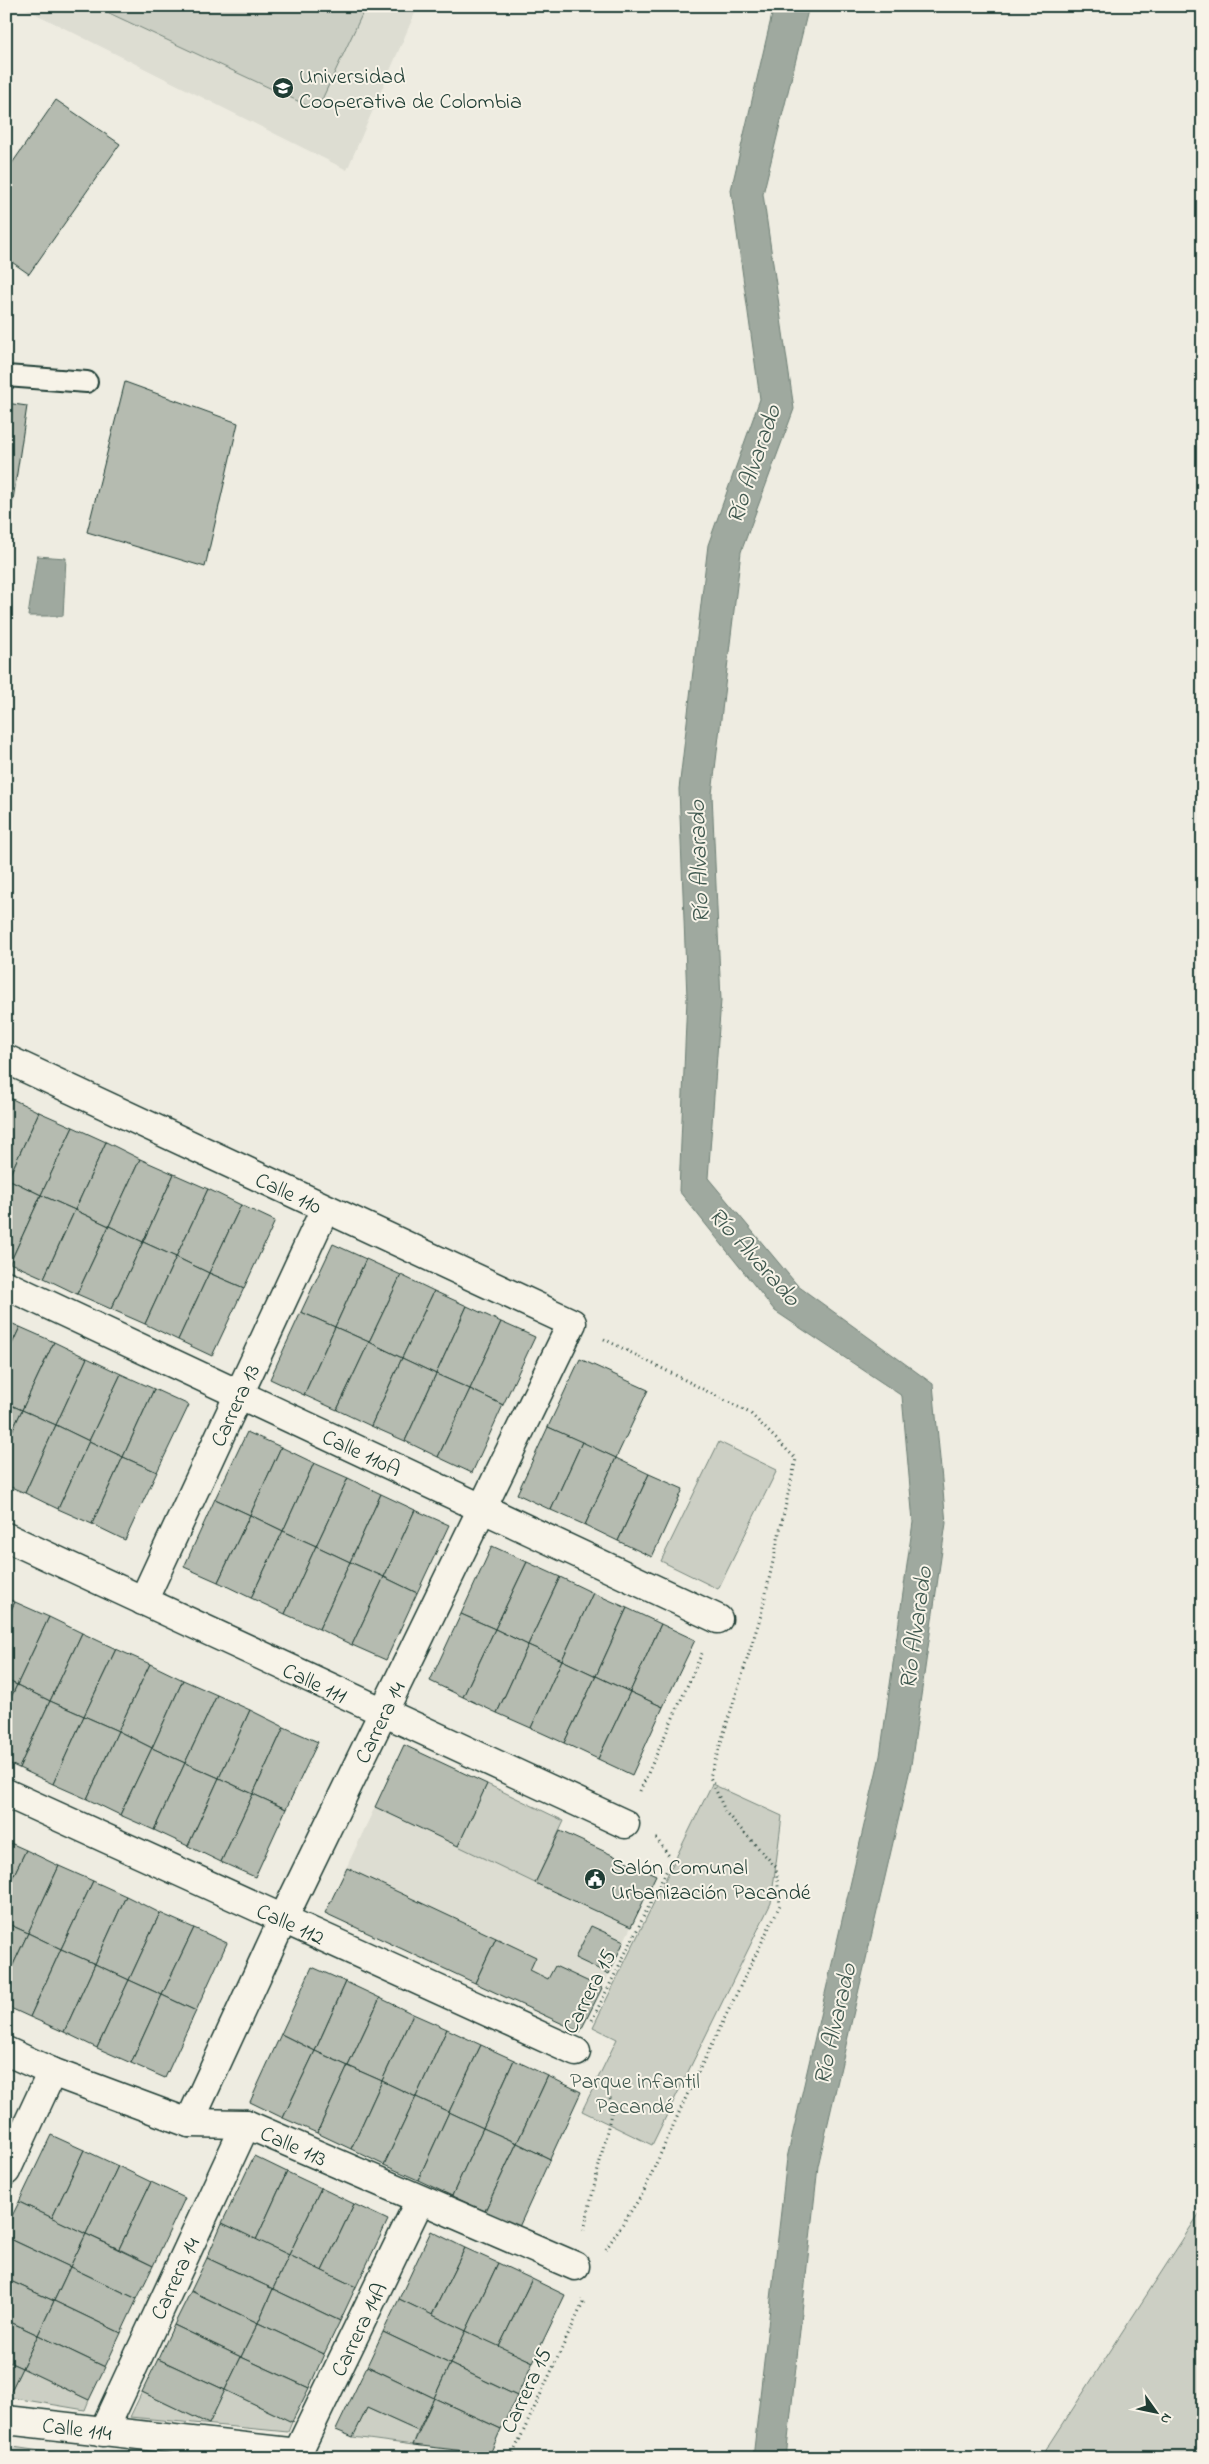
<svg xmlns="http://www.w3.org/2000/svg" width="1209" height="2464" viewBox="0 0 1209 2464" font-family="'Indie Flower',sans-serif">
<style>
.built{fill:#ddddd2}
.green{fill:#cccfc4;stroke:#76867c}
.water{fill:#9fa99f;stroke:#6c7e74}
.building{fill:#b5bbb0;stroke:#1f3d34}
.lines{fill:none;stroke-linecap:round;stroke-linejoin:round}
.lane-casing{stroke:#1f3d34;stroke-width:24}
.street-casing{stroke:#1f3d34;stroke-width:31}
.path{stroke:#1f3d34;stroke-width:3;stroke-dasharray:1 4;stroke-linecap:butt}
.lane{stroke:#f7f3e8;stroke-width:20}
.street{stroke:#f7f3e8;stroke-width:28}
.labels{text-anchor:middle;stroke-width:4;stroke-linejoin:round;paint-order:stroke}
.poi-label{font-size:22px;fill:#1f3d34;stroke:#f7f3e8;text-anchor:start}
.street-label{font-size:22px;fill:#1f3d34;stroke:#f7f3e8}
.park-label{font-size:22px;fill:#425a51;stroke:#f7f3e8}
.water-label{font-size:24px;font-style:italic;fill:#3f584f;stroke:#f7f3e8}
</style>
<rect width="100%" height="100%" fill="#eeece1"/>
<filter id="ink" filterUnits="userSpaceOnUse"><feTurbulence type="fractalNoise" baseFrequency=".02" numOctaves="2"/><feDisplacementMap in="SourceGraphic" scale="10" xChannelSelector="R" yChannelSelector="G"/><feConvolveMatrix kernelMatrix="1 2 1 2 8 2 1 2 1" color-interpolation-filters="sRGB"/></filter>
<g filter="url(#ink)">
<g class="built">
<path d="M20 6H418L347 170Z"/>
<path d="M404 1745 564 1821 535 1883 631 1927 580 2032 325 1913Z"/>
</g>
<g class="green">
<path d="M94 6H366L317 110Z"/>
<path d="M719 1442 777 1470 718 1589 661 1561Z"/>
<path d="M487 1784 564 1821 535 1883 458 1846Z"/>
<path d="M712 1784 782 1816 771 1903 652 2145 582 2111 617 2039 593 2027Z"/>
<path d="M1203 2208V2458H1041Z"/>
<path d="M22 2368 89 2400 85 2410 8 2397Z"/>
<path d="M225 2390 292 2422 288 2432 130 2417 142 2392 209 2424Z"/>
<path d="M367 2408 418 2431 413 2445 353 2437Z"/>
<path d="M6 2446 89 2458H6Z"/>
</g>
<g class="water">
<path d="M774 6H809L763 194 794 409 741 552 712 794 721 1000 708 1178 798 1286 933 1384 946 1523 911 1765 818 2166 786 2458H753L787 2158 880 1756 913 1522 902 1396 775 1311 679 1191 687 998 679 789 708 545 760 399 731 190Z"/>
<path d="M37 556 66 558 63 616H28Z"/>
</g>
<g class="building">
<path d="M56 100 120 144 29 274 6 258V172Z"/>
<path d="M125 382 238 423 205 567 87 532Z"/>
<path d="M6 403 27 406 6 547Z"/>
<path d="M6 1096 39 1112 8 1179H6Z"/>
<path d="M39 1112 73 1127 41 1195 8 1179Z"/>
<path d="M73 1127 106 1142 75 1210 41 1195Z"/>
<path d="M106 1142 140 1159 109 1226 75 1210Z"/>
<path d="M140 1159 174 1174 143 1242 109 1226Z"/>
<path d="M174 1174 208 1189 176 1257 143 1242Z"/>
<path d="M8 1179 41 1195 10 1263 6 1261Z"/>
<path d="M208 1189 241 1205 209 1273 176 1257Z"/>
<path d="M41 1195 75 1210 44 1278 10 1263Z"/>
<path d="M241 1205 275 1221 244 1288 209 1273Z"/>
<path d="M75 1210 109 1226 77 1294 44 1278Z"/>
<path d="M109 1226 143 1242 111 1309 77 1294Z"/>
<path d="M143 1242 176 1257 145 1324 111 1309Z"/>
<path d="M333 1244 366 1259 335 1327 301 1312Z"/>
<path d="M176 1257 209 1273 178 1340 145 1324Z"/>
<path d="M366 1259 401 1275 369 1342 335 1327Z"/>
<path d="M209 1273 244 1288 212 1356 178 1340Z"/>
<path d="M401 1275 434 1291 402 1358 369 1342Z"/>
<path d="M434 1291 467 1306 436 1374 402 1358Z"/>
<path d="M467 1306 501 1322 470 1389 436 1374Z"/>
<path d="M301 1312 335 1327 304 1395 270 1379Z"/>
<path d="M6 1321 20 1327 6 1357Z"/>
<path d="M501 1322 535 1337 503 1405 470 1389Z"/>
<path d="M20 1327 54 1342 22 1410 6 1403V1357Z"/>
<path d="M335 1327 369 1342 337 1410 304 1395Z"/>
<path d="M54 1342 87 1358 56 1425 22 1410Z"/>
<path d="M369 1342 402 1358 371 1426 337 1410Z"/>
<path d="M87 1358 121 1374 89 1441 56 1425Z"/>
<path d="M402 1358 436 1374 405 1441 371 1426Z"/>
<path d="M580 1359 648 1390 616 1458 548 1427Z"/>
<path d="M121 1374 154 1389 123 1457 89 1441Z"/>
<path d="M436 1374 470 1389 438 1457 405 1441Z"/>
<path d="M154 1389 189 1405 157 1472 123 1457Z"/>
<path d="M470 1389 503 1405 472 1473 438 1457Z"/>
<path d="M6 1403 22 1410 6 1444Z"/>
<path d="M22 1410 56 1425 25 1493 6 1485V1444Z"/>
<path d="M56 1425 89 1441 58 1509 25 1493Z"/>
<path d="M548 1427 582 1442 551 1510 517 1494Z"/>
<path d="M247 1432 281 1447 250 1515 215 1499Z"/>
<path d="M89 1441 123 1457 92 1524 58 1509Z"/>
<path d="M582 1442 616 1458 585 1525 551 1510Z"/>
<path d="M281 1447 314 1463 283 1531 250 1515Z"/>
<path d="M123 1457 157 1472 125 1540 92 1524Z"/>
<path d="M616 1458 649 1474 618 1541 585 1525Z"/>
<path d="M314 1463 348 1478 316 1546 283 1531Z"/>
<path d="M649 1474 683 1489 652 1557 618 1541Z"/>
<path d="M348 1478 381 1494 350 1562 316 1546Z"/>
<path d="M381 1494 415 1510 384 1577 350 1562Z"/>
<path d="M215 1499 250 1515 218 1582 184 1567Z"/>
<path d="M415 1510 449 1525 417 1593 384 1577Z"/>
<path d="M250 1515 283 1531 251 1598 218 1582Z"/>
<path d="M283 1531 316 1546 285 1614 251 1598Z"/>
<path d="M316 1546 350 1562 319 1629 285 1614Z"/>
<path d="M492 1546 527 1562 495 1629 461 1614Z"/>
<path d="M350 1562 384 1577 352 1645 319 1629Z"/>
<path d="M527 1562 560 1577 528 1645 495 1629Z"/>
<path d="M384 1577 417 1593 386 1660 352 1645Z"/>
<path d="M560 1577 593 1593 562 1660 528 1645Z"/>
<path d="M593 1593 627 1608 596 1676 562 1660Z"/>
<path d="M6 1598 15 1602 6 1620Z"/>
<path d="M15 1602 49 1617 17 1685 6 1680V1620Z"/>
<path d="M627 1608 661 1624 630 1692 596 1676Z"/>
<path d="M461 1614 495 1629 463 1697 430 1681Z"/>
<path d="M49 1617 82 1633 50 1701 17 1685Z"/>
<path d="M661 1624 695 1640 663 1707 630 1692Z"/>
<path d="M495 1629 528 1645 497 1713 463 1697Z"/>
<path d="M82 1633 116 1649 84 1716 50 1701Z"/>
<path d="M528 1645 562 1660 531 1728 497 1713Z"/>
<path d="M116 1649 150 1664 118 1731 84 1716Z"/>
<path d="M562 1660 596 1676 564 1743 531 1728Z"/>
<path d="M150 1664 183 1680 152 1748 118 1731Z"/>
<path d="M596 1676 630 1692 598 1759 564 1743Z"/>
<path d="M6 1680 17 1685 6 1708Z"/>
<path d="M183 1680 217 1695 185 1763 152 1748Z"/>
<path d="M17 1685 50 1701 19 1768 6 1762V1708Z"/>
<path d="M630 1692 663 1707 632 1775 598 1759Z"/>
<path d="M217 1695 250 1710 219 1778 185 1763Z"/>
<path d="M50 1701 84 1716 53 1784 19 1768Z"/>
<path d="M250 1710 284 1727 253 1794 219 1778Z"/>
<path d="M84 1716 118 1731 87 1799 53 1784Z"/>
<path d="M284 1727 318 1742 286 1809 253 1794Z"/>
<path d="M118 1731 152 1748 120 1815 87 1799Z"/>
<path d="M404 1745 487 1784 458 1846 375 1807Z"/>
<path d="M152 1748 185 1763 154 1830 120 1815Z"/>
<path d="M185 1763 219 1778 188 1846 154 1830Z"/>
<path d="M219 1778 253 1794 221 1862 188 1846Z"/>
<path d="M253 1794 286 1809 255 1877 221 1862Z"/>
<path d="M560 1831 656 1875 631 1927 535 1883Z"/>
<path d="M6 1841 26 1850 6 1891Z"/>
<path d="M26 1850 59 1866 28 1933 6 1923V1891Z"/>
<path d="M59 1866 93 1881 61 1949 28 1933Z"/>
<path d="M347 1868 496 1938 475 1983 325 1913Z"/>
<path d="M93 1881 126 1896 95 1964 61 1949Z"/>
<path d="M126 1896 160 1913 129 1980 95 1964Z"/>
<path d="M160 1913 194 1928 162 1995 129 1980Z"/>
<path d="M6 1923 28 1933 6 1980Z"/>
<path d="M591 1926 624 1941 609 1974 575 1958Z"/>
<path d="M194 1928 227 1943 196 2011 162 1995Z"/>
<path d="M28 1933 61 1949 30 2017 6 2006V1980Z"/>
<path d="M496 1938 536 1957 530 1970 548 1979 555 1966 602 1988 580 2032 475 1983Z"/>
<path d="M61 1949 95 1964 64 2032 30 2017Z"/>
<path d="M95 1964 129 1980 97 2048 64 2032Z"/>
<path d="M312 1967 346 1982 315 2051 281 2034Z"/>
<path d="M129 1980 162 1995 131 2063 97 2048Z"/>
<path d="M346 1982 380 1998 348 2066 315 2051Z"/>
<path d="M162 1995 196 2011 165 2078 131 2063Z"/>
<path d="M380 1998 413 2014 382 2081 348 2066Z"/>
<path d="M413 2014 447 2029 416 2097 382 2081Z"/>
<path d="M447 2029 481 2045 449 2112 416 2097Z"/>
<path d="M281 2034 315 2051 283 2118 250 2102Z"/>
<path d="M481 2045 514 2060 483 2128 449 2112Z"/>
<path d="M315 2051 348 2066 317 2133 283 2118Z"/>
<path d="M514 2060 548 2076 517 2143 483 2128Z"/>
<path d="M348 2066 382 2081 351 2149 317 2133Z"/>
<path d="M548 2076 581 2092 550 2159 517 2143Z"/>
<path d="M382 2081 416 2097 384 2165 351 2149Z"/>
<path d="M416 2097 449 2112 418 2180 384 2165Z"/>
<path d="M6 2107 12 2110 6 2121Z"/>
<path d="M449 2112 483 2128 452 2196 418 2180Z"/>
<path d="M483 2128 517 2143 485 2211 452 2196Z"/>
<path d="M51 2135 84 2150 52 2218 19 2202Z"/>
<path d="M517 2143 550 2159 519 2227 485 2211Z"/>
<path d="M84 2150 118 2166 86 2234 52 2218Z"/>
<path d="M254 2156 287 2172 256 2240 222 2223Z"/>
<path d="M118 2166 151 2182 119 2249 86 2234Z"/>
<path d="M287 2172 321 2188 289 2255 256 2240Z"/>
<path d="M151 2182 185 2198 153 2266 119 2249Z"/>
<path d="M321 2188 354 2204 322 2271 289 2255Z"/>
<path d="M19 2202 86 2234 70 2267 6 2237V2228Z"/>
<path d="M354 2204 388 2220 356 2287 322 2271Z"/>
<path d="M222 2223 289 2255 273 2289 207 2258Z"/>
<path d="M431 2231 465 2248 432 2315 399 2299Z"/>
<path d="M86 2234 153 2266 137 2299 70 2267Z"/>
<path d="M6 2237 70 2267 54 2301 6 2279Z"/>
<path d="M465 2248 498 2263 466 2331 432 2315Z"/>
<path d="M289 2255 356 2287 340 2321 273 2289Z"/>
<path d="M207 2258 273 2289 258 2323 191 2291Z"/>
<path d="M498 2263 532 2279 499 2347 466 2331Z"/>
<path d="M70 2267 137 2299 121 2333 54 2301Z"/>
<path d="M6 2279 54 2301 38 2335 6 2320Z"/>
<path d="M532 2279 565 2295 533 2362 499 2347Z"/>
<path d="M273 2289 340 2321 324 2354 258 2323Z"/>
<path d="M191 2291 258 2323 241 2357 174 2325Z"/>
<path d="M399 2299 466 2331 450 2364 383 2332Z"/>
<path d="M54 2301 121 2333 105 2367 38 2335Z"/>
<path d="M6 2320 38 2335 22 2368 6 2361Z"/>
<path d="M258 2323 324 2354 309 2388 241 2357Z"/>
<path d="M174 2325 241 2357 225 2390 158 2359Z"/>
<path d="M466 2331 533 2362 517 2396 450 2364Z"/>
<path d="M383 2332 450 2364 434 2398 367 2366Z"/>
<path d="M38 2335 105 2367 89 2400 22 2368Z"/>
<path d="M241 2357 309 2388 292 2422 225 2390Z"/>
<path d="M158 2359 225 2390 209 2424 142 2392Z"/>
<path d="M6 2361 22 2368 8 2397H6Z"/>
<path d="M450 2364 517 2396 501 2429 434 2398Z"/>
<path d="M367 2366 434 2398 418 2431 367 2408 353 2437 336 2430Z"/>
<path d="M434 2398 501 2429 490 2454 413 2445Z"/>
</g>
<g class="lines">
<g class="lane-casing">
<path id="lane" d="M6 376 87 382"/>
</g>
<g class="street-casing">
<g id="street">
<path d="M6 1059 572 1323 283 1919 189 2123"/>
<path d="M6 1285 718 1619"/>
<path d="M6 1537 625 1824"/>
<path d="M143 1601 325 1209"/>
<path d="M6 1793 576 2052"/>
<path d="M6 2051 52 2072 189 2123 246 2124 575 2266"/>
<path d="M6 2171 52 2072"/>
<path d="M6 2420 298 2453"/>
<path d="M103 2432 246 2124"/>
<path d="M295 2458 420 2200"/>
</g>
</g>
<g class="path">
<path d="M604 1339 750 1413 796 1459 761 1615 710 1777 726 1813 776 1867 780 1905 687 2095 643 2193 606 2249"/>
<path d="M640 1791 703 1651"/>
<path d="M592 2020 672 1860 656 1838"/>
<path d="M584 2230 613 2105 601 2077"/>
<path d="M336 2457 345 2458"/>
<path d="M511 2458 583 2303 582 2299"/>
</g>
<use href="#lane" class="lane"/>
<use href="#street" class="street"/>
</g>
</g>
<defs>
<g id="university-disc" transform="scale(1.125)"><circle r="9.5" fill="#1f3d34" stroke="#f7f3e8"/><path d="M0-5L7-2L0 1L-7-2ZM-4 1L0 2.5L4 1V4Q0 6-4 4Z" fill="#fff"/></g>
<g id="civic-disc" transform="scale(1.125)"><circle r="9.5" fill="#1f3d34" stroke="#f7f3e8"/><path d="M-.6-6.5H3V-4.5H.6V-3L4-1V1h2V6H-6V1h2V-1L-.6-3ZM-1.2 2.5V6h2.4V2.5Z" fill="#fff"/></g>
</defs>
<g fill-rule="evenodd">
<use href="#university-disc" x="283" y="88"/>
<use href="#civic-disc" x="595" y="1879"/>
</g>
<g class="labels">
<g class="poi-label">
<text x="299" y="83">Universidad<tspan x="299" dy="25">Cooperativa de Colombia</tspan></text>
<text x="611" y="1874">Salón Comunal<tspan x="611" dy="25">Urbanización Pacandé</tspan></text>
</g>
<g class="street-label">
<text transform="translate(289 1192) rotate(25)" y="8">Calle 110</text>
<text transform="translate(234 1405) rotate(-65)" y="8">Carrera 13</text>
<text transform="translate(362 1452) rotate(25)" y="8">Calle 110A</text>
<text transform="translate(315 1682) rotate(25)" y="8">Calle 111</text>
<text transform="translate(379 1722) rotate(-64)" y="8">Carrera 14</text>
<text transform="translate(291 1923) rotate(24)" y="8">Calle 112</text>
<text transform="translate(588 1991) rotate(-63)" y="8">Carrera 15</text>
<text transform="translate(294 2145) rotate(24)" y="8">Calle 113</text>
<text transform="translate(174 2278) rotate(-65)" y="8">Carrera 14</text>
<text transform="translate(358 2329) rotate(-64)" y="8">Carrera 14A</text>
<text transform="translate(525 2390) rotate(-65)" y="8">Carrera 15</text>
<text transform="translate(77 2428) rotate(7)" y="8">Calle 114</text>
</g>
<g class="park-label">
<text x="635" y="2088">Parque infantil<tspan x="635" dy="25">Pacandé</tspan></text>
</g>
<g class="water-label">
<text transform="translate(753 464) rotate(-71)" y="8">Río Alvarado</text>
<text transform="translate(698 862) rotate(-92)" y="8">Río Alvarado</text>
<text transform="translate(755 1256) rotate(48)" y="8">Río Alvarado</text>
<text transform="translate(915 1628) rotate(-82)" y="8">Río Alvarado</text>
<text transform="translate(834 2024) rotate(-77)" y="8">Río Alvarado</text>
</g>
</g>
<rect width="1209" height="2464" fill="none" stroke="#f7f3e8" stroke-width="25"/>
<rect x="12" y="12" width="1184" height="2439" fill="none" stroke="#1f3d34" stroke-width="2" filter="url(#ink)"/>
<g transform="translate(1156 2412) rotate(123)" stroke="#f7f3e8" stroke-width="4" paint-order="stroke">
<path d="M0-4L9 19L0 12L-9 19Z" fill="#1f3d34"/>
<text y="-8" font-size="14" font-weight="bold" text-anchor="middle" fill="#1f3d34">N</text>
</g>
</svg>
